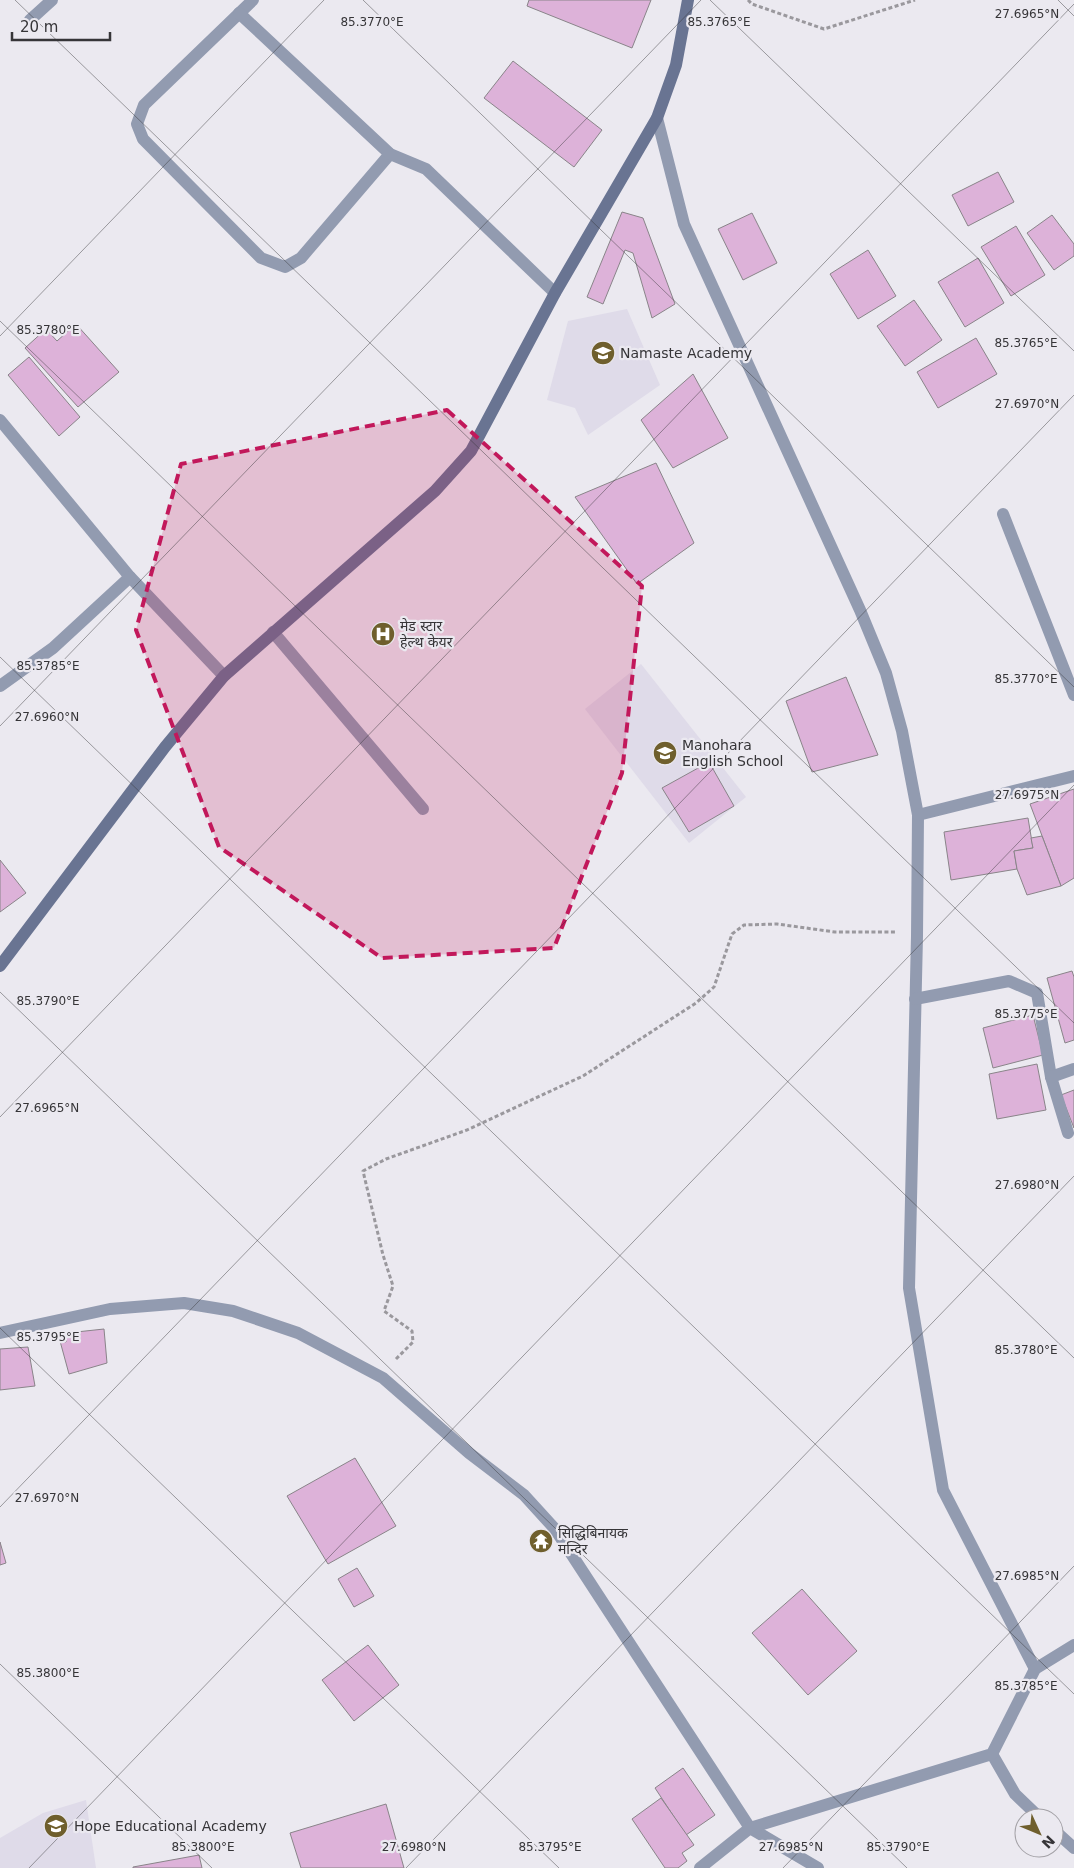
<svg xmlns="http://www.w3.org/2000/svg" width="1074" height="1868" viewBox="0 0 1074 1868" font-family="'DejaVu Sans','Noto Sans Devanagari',sans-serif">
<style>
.built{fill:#dfdbe9}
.building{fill:#ddb2d9;stroke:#898489}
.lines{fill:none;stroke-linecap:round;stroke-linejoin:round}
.path{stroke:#9a989d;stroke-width:3;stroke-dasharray:4 2.5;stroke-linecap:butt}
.lane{stroke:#929bb0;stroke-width:12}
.street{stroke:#929bb0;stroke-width:12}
.secondary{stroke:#697492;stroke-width:12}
.marked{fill:#c2185b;fill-opacity:0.2;stroke:#c2185b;stroke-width:4;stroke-dasharray:10 6;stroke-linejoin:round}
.ticks{fill:none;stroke:#363538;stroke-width:1;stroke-opacity:0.45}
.labels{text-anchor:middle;stroke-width:4.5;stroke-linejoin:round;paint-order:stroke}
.poi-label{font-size:14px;fill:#363538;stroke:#ebe9f0;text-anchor:start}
.ticks-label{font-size:12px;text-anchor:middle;fill:#363538;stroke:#ebe9f0;stroke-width:4.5;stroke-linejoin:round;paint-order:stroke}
</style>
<rect width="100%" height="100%" fill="#ebe9f0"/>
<g class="built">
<path d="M627 309 660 385 588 435 575 408 547 400 568 321Z"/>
<path d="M641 664 746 797 689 843 585 709Z"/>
<path d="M86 1800 96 1868H0V1838L43 1813Z"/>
</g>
<g class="building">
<path d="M529 0H651L632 48 527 6Z"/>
<path d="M513 61 602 130 574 167 484 98Z"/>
<path d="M998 172 1014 202 968 226 952 195Z"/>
<path d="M622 212 643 218 675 304 652 318 633 253 625 250 603 304 587 297Z"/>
<path d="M752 213 777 263 743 280 718 229Z"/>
<path d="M1052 215 1074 244V256L1054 270 1027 233Z"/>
<path d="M1016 226 1045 275 1011 296 981 247Z"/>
<path d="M868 250 896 296 858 319 830 274Z"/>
<path d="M978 258 1004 303 965 327 938 282Z"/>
<path d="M914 300 942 340 905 366 877 326Z"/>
<path d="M76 324 119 372 78 407 25 348 46 329 57 341Z"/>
<path d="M976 338 997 374 938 408 917 372Z"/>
<path d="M29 357 80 417 59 436 8 375Z"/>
<path d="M693 374 728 438 673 468 641 420Z"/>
<path d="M656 463 694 543 637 584 575 497Z"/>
<path d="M846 677 878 755 812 772 786 701Z"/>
<path d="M709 762 734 806 689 832 662 788Z"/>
<path d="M1074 789V878L1061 886 1030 804Z"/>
<path d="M1028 818 1033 848 1014 851 1017 869 951 880 944 832Z"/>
<path d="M1042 836 1061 886 1027 895 1017 869 1014 851 1033 848 1031 838Z"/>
<path d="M0 860 26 893 0 912Z"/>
<path d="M1072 971 1074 977V1040L1065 1043 1047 978Z"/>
<path d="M1033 1015 1043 1055 993 1068 983 1028Z"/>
<path d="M1037 1064 1046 1110 997 1119 989 1074Z"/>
<path d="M1074 1090V1128L1061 1095Z"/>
<path d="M104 1329 107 1363 69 1374 60 1341 66 1342 67 1333Z"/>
<path d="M28 1347 35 1386 0 1390V1349Z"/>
<path d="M355 1458 396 1526 328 1564 287 1496Z"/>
<path d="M0 1542 6 1563 0 1565Z"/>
<path d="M357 1568 374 1596 354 1607 338 1579Z"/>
<path d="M802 1589 857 1651 808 1695 752 1633Z"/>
<path d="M368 1645 399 1685 354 1721 322 1680Z"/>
<path d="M683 1768 715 1815 686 1835 655 1788Z"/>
<path d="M661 1798 694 1845 682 1853 687 1861 678 1868H665L632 1819Z"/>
<path d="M386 1804 404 1868H301L290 1833Z"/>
<path d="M199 1855 202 1868H133V1867Z"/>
</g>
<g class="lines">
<g class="path">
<path d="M748 0 752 4 824 29 915 0"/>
<path d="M396 1359 413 1342 412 1331 384 1311 393 1286 383 1255 363 1171 386 1159 467 1130 583 1076 696 1003 714 987 732 934 744 925 777 924 835 932H895"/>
</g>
<g class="lane">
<path d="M0 420 130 577 53 648 0 686"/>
<path d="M273 632 423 809"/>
</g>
<g class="street">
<path d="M253 0 144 105 137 124 143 139 261 258 285 267 301 258 390 154"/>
<path d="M239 13 390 154 426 169 555 293"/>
<path d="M30 20 52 0"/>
<path d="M657 118 684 224 860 610 886 673 902 731 918 815 917 936 909 1288 943 1490 1035 1669"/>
<path d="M1003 514 1074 695"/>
<path d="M130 577 224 676"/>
<path d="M918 815 1074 776"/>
<path d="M915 999 1009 981 1037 993 1051 1077 1068 1133"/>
<path d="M1051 1077 1074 1069"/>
<path d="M0 1333 110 1309 184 1303 233 1311 298 1333 383 1378 469 1453 524 1495 555 1529 750 1828 818 1868"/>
<path d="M992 1754 1015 1794 1040 1818"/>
<path d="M1054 1830 1074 1848"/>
<path d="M700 1868 750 1828 992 1754 1035 1669 1074 1645"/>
</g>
<path class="secondary" d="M0 966 165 747 224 676 435 491 471 451 555 293 657 118 676 65 688 0"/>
</g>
<path class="marked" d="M447 410 642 586 622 773 554 948 382 958 219 847 136 630 181 464Z"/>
<path class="ticks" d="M15 0 1074 1023M363 0 1074 687M710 0 1074 351M1058 0 1074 16M0 321 1074 1358M0 336 324 0M0 657 1074 1694M0 726 701 0M0 992 907 1868M0 1117 1074 4M0 1328 559 1868M0 1507 1074 395M0 1664 212 1868M29 1868 1074 785M406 1868 1074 1176M783 1868 1074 1566"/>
<defs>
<g id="school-disc" transform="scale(1.25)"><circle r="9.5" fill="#6f5f2d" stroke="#ebe9f0"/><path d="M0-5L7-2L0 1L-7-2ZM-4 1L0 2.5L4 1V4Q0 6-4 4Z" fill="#fff"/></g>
<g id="hospital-disc" transform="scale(1.25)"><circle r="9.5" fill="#6f5f2d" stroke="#ebe9f0"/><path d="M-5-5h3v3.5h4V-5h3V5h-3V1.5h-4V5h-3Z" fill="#fff"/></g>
<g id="temple-disc" transform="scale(1.25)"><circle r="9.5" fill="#6f5f2d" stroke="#ebe9f0"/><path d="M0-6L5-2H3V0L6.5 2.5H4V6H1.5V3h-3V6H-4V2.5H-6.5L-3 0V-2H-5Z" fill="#fff"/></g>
</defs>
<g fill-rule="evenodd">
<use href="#school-disc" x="603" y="353"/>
<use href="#hospital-disc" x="383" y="634"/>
<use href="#school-disc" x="665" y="753"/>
<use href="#temple-disc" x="541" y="1541"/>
<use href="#school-disc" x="56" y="1826"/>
</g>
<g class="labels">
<g class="poi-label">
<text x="620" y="358">Namaste Academy</text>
<text x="400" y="631">मेड स्टार<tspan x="400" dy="16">हेल्थ केयर</tspan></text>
<text x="682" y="750">Manohara<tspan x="682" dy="16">English School</tspan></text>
<text x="558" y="1538">सिद्धिबिनायक<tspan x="558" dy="16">मन्दिर</tspan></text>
<text x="74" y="1831">Hope Educational Academy</text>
</g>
</g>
<g class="ticks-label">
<text x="1027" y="18">27.6965°N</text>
<text x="372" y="26">85.3770°E</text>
<text x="719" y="26">85.3765°E</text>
<text x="48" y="334">85.3780°E</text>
<text x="1026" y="347">85.3765°E</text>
<text x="1027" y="408">27.6970°N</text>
<text x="48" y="670">85.3785°E</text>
<text x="1026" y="683">85.3770°E</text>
<text x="47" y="721">27.6960°N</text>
<text x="1027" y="799">27.6975°N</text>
<text x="48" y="1005">85.3790°E</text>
<text x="1026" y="1018">85.3775°E</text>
<text x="47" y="1112">27.6965°N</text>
<text x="1027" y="1189">27.6980°N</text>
<text x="48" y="1341">85.3795°E</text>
<text x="1026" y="1354">85.3780°E</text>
<text x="47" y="1502">27.6970°N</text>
<text x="1027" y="1580">27.6985°N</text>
<text x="48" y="1677">85.3800°E</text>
<text x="1026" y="1690">85.3785°E</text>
<text x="414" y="1851">27.6980°N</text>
<text x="791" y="1851">27.6985°N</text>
<text x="203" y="1851">85.3800°E</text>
<text x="550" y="1851">85.3795°E</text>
<text x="898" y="1851">85.3790°E</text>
</g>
<g transform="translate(1039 1833) rotate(134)"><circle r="24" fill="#ebe9f0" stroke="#a3a1a6"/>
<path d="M0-4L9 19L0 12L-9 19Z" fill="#6f5f2d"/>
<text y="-8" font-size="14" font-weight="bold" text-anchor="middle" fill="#363538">N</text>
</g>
<path d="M12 32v8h98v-8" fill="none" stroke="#363538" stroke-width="2.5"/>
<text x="20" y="32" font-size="15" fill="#363538" stroke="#ebe9f0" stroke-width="4" paint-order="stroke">20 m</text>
</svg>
